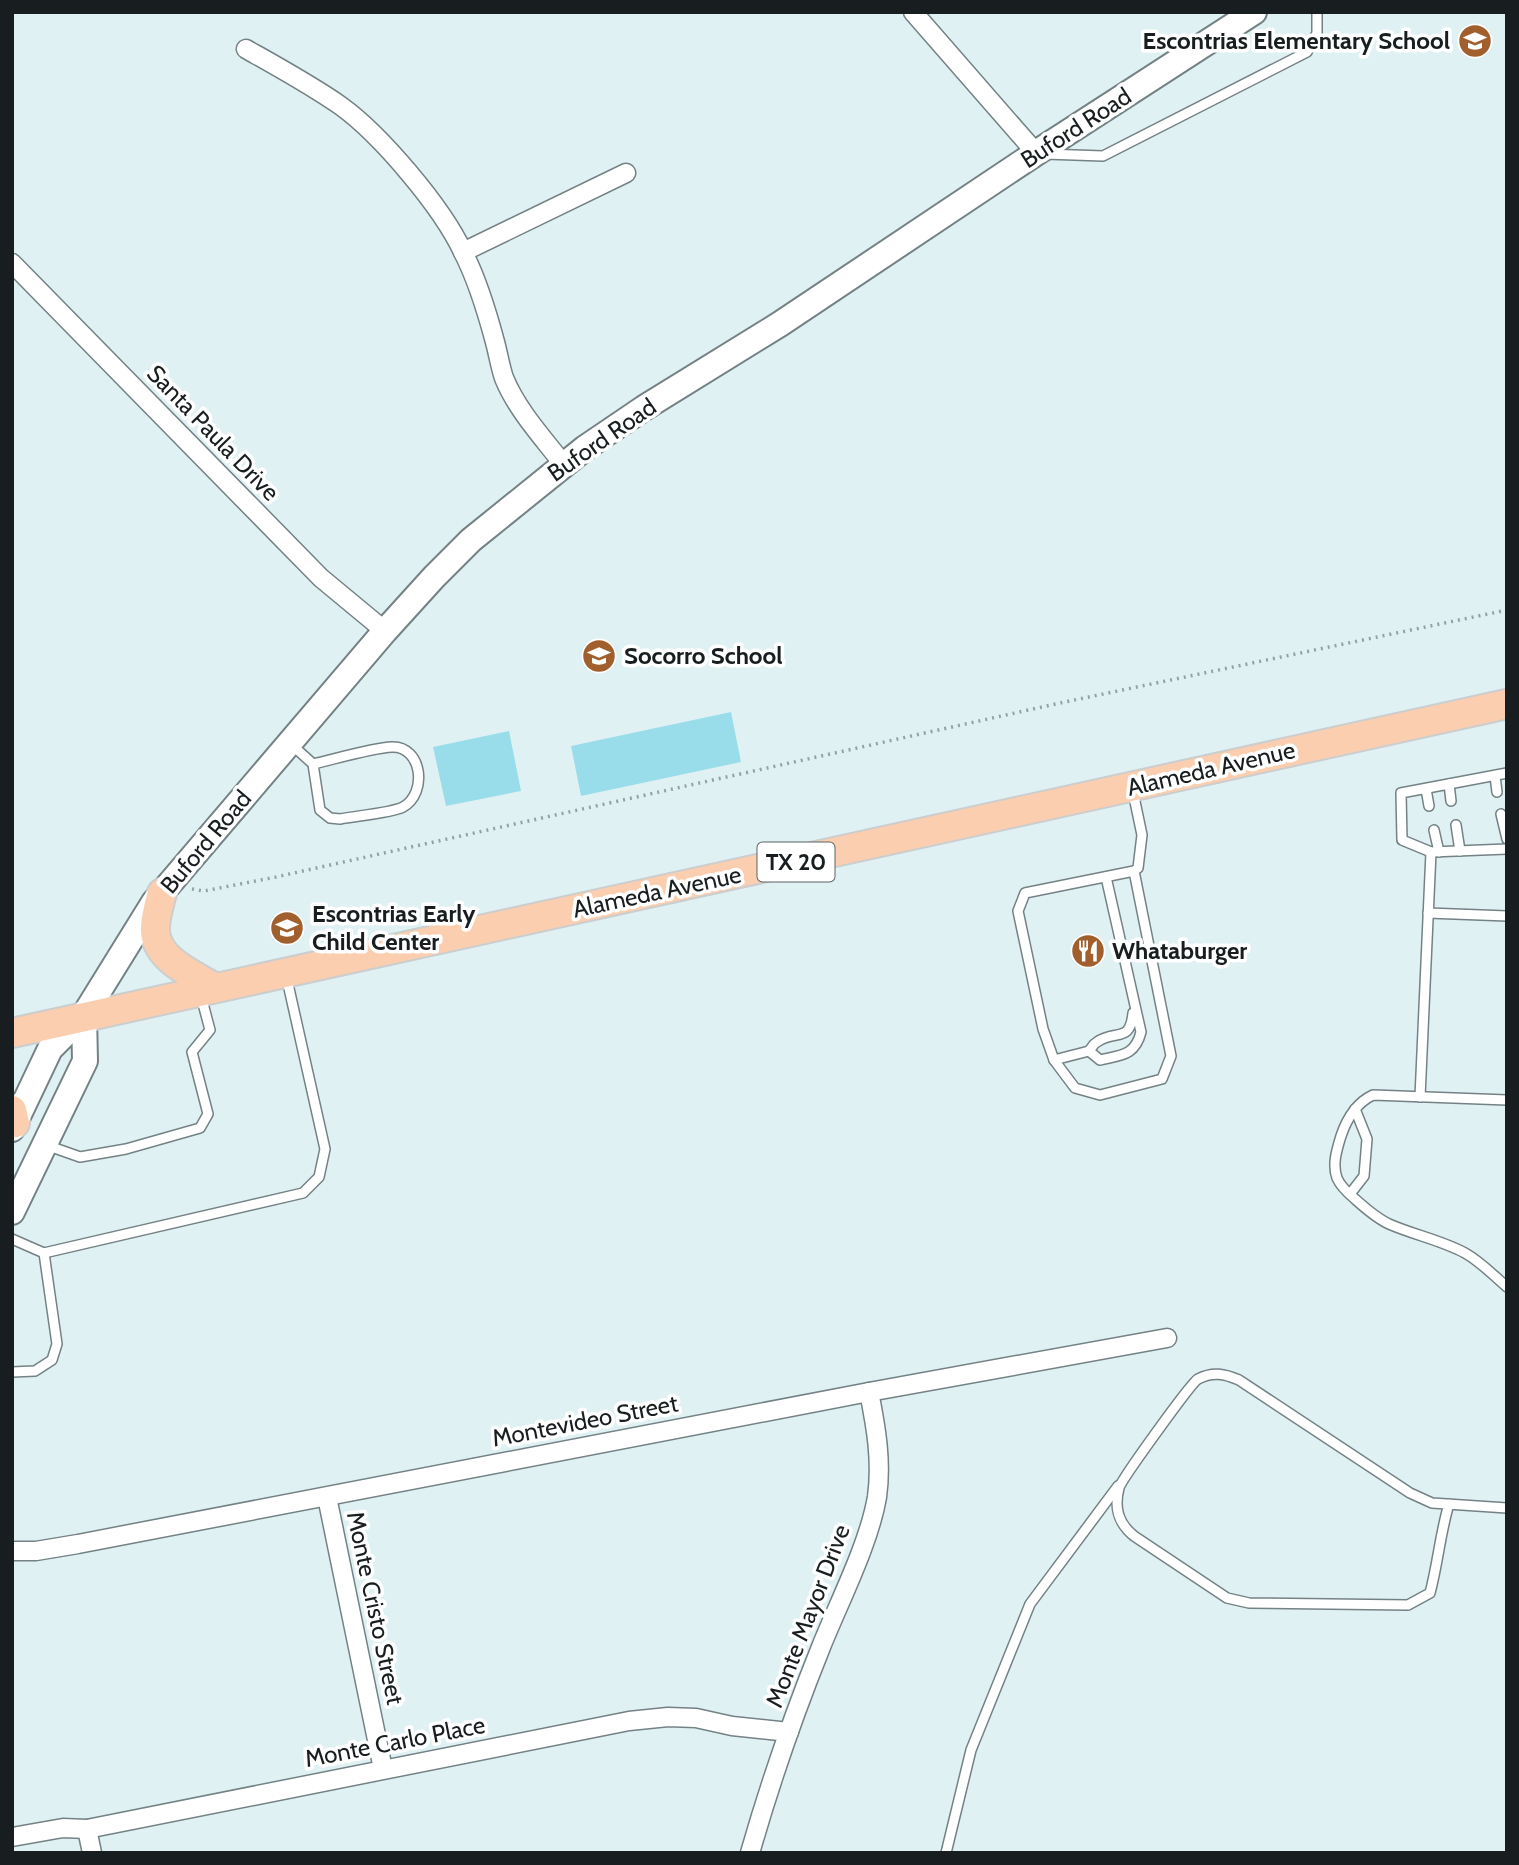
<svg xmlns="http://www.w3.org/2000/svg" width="1519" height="1865" viewBox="0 0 1519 1865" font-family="Cabin,sans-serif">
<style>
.green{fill:#9addea}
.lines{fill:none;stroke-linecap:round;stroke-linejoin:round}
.lane-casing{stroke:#748285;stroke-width:12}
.street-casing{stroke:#748285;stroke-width:21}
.secondary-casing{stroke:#748285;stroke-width:28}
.primary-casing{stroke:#cccece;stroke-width:32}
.path{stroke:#94a1a4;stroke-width:3.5;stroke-dasharray:2 5;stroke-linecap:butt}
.lane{stroke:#fff;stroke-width:9}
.street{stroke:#fff;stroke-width:18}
.secondary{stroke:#fff;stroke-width:24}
.primary{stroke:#fbceaf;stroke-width:28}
.labels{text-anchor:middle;stroke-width:7;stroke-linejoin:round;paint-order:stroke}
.shield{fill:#fff;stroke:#5d6262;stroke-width:2}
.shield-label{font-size:23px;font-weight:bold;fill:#181e1f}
.poi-label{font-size:24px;font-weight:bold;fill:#181e1f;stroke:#fff;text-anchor:start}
.street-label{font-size:24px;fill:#181e1f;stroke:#fff}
</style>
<rect width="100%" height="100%" fill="#e0f1f4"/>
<g class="green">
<path d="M731 712 741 762 581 796 571 746Z"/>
<path d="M509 731 521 791 446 806 433 747Z"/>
</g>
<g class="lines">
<g class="lane-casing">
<g id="lane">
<path d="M1045 154 1103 156 1307 52 1317 33V12"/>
<path d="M291 744 313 764 320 810 330 818 340 819C355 816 392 813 403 807 428 793 422 746 392 747 372 748 335 759 313 764"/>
<path d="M1507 773 1401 793 1402 840 1431 852 1507 849"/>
<path d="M1495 776 1497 792"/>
<path d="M1449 784 1451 801"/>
<path d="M1426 789 1429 806"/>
<path d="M1133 792 1142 835 1138 868 1134 871 1171 1056 1162 1079 1100 1095 1075 1088 1054 1060 1043 1029 1018 911 1025 893 1134 871"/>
<path d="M1501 814 1507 839"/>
<path d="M1456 825 1460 851"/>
<path d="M1434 830 1439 852"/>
<path d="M1428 913 1507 916"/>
<path d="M1089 1051C1092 1048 1093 1044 1097 1042 1115 1029 1130 1044 1133 1013"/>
<path d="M1054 1060 1089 1051 1100 1060C1121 1055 1135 1056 1141 1032L1106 877"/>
<path d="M1420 1097 1431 852"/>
<path d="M1507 1100 1373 1095C1356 1103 1347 1118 1341 1136 1337 1149 1332 1164 1337 1178 1340 1185 1349 1194 1355 1199 1365 1208 1376 1218 1389 1224 1414 1235 1441 1240 1465 1253 1481 1262 1493 1275 1507 1287"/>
<path d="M46 1145 80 1157 126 1149 200 1128 208 1114 192 1052 210 1030 201 996"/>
<path d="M1350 1194 1364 1176 1367 1139 1355 1109"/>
<path d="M12 1239 44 1253 57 1344 52 1360 35 1371 12 1372"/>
<path d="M44 1253 303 1193 319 1177 325 1149 286 975"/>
<path d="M1449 1504C1440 1534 1438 1563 1430 1593L1408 1605 1249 1603 1227 1598 1134 1536C1118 1523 1114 1508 1119 1488 1121 1480 1191 1383 1198 1379 1213 1371 1225 1374 1239 1380L1410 1493 1432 1503 1507 1508"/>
<path d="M946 1853 971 1750 1030 1604 1118 1486"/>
</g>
</g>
<g class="street-casing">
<g id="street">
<path d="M913 12 1036 153"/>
<path d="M246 49C278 67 311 85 341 106 381 135 442 207 463 252 477 279 487 312 495 342 498 353 500 366 504 378 517 410 543 438 564 465"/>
<path d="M463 252 626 173"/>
<path d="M12 263 321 578 385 631"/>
<path d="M327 1497 383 1769"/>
<path d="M12 1551H36L78 1544 869 1392 1167 1338"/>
<path d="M87 1829 92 1853"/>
<path d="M12 1837 63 1828 87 1829 629 1721 668 1717 696 1718 732 1726 789 1732"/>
<path d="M750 1853C770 1783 794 1714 821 1647 839 1602 869 1544 877 1497 882 1461 876 1427 869 1392"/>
</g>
</g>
<g class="secondary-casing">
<g id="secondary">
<path d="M12 1129 50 1049 84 1015 154 902 385 631 434 577 471 540 585 448 644 408 780 324 1036 153 1254 12"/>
<path d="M12 1212 85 1061 84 1015"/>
</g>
</g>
<g class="primary-casing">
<g id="primary">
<path d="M162 893C159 905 154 920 155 932 158 961 193 974 215 988"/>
<path d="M12 1033 1507 704"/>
<path d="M12 1110 15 1123"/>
</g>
</g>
<path class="path" d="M192 889 204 891 276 877 1060 703 1507 610"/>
<use href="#lane" class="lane"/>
<use href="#street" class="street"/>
<use href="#secondary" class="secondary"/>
<use href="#primary" class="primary"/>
</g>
<defs>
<g id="school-disc" transform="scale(1.75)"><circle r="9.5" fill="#a25f2e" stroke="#fff"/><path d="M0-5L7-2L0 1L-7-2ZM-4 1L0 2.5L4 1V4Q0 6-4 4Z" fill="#fff"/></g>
<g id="restaurant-disc" transform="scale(1.75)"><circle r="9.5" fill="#a25f2e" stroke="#fff"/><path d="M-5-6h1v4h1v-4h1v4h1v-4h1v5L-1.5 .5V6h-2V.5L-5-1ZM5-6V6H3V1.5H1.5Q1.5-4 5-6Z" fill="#fff"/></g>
</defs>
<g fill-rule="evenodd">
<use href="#school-disc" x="1475" y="41"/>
<use href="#school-disc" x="599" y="656"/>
<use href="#school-disc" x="287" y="928"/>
<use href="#restaurant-disc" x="1088" y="951"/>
</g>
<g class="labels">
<rect class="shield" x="757.5" y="842.5" width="77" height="39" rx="5"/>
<g class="shield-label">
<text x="796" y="870">TX 20</text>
</g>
<g class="poi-label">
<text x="1450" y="49" text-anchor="end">Escontrias Elementary School</text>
<text x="624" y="664">Socorro School</text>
<text x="312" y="922">Escontrias Early<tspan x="312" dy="28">Child Center</tspan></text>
<text x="1112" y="959">Whataburger</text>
</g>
<g class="street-label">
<text transform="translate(1076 128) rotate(-33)" y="8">Buford Road</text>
<text transform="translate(213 433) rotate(46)" y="8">Santa Paula Drive</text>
<text transform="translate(602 440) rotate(-35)" y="8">Buford Road</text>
<text transform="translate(1211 769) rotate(-13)" y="8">Alameda Avenue</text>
<text transform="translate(206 842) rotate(-50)" y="8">Buford Road</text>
<text transform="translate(657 892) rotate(-12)" y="8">Alameda Avenue</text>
<text transform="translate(585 1421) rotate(-11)" y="8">Montevideo Street</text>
<text transform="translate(375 1608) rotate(78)" y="8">Monte Cristo Street</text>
<text transform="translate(808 1616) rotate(-69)" y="8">Monte Mayor Drive</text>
<text transform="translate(395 1742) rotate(-11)" y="8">Monte Carlo Place</text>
</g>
</g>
<rect width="1519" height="1865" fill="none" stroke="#181e1f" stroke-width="28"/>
</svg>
